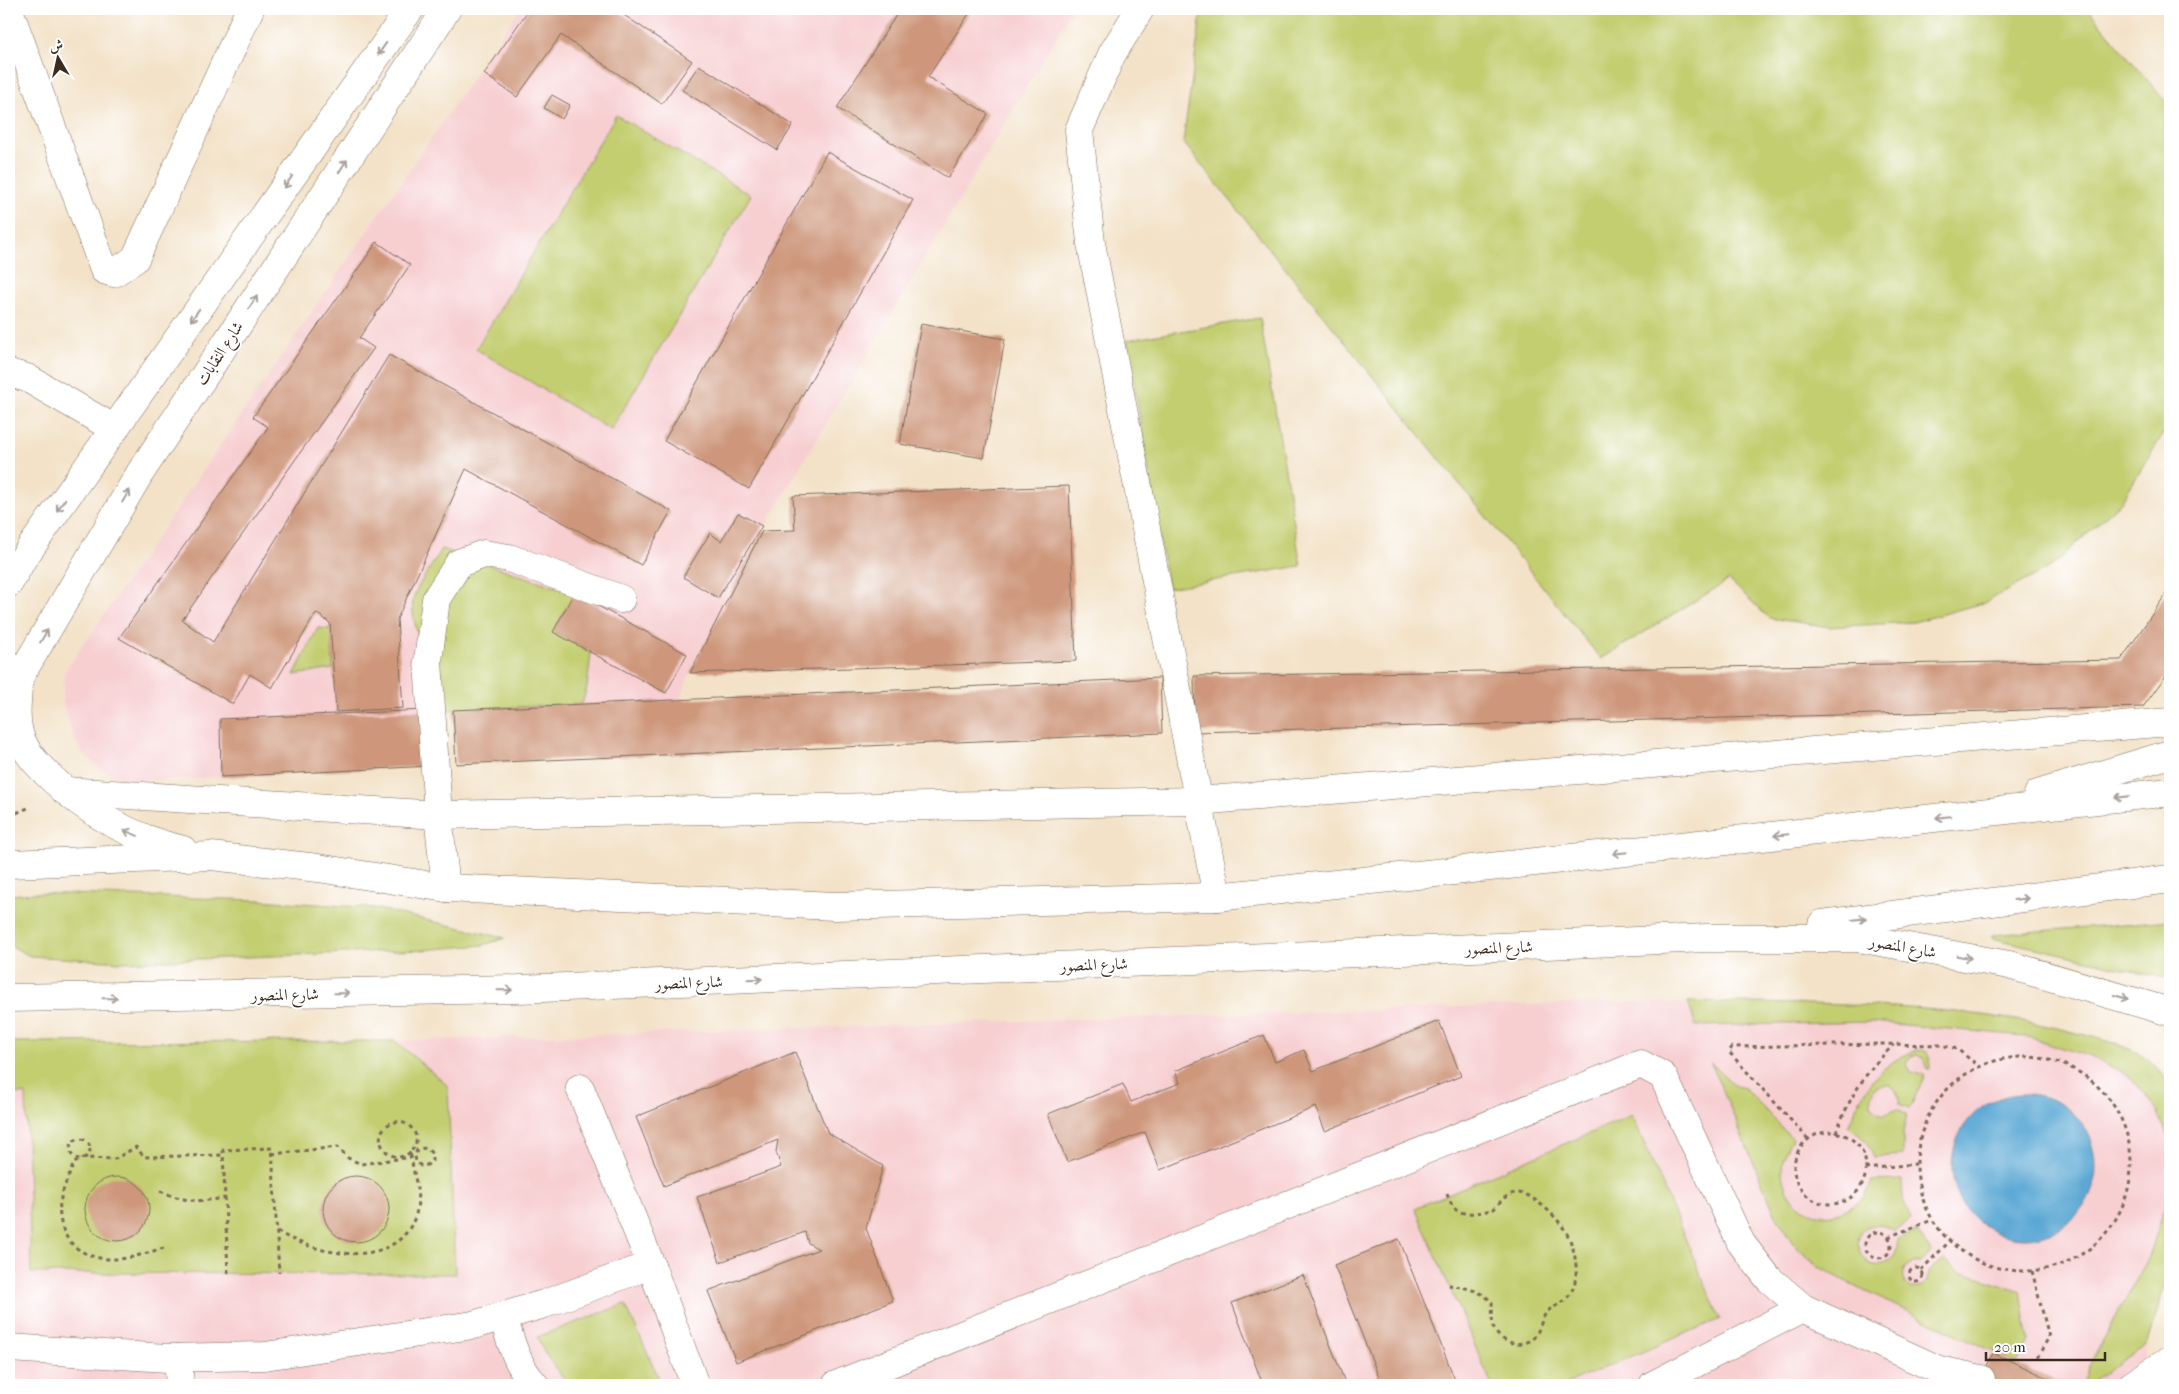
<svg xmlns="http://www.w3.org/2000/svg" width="2179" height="1394" viewBox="0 0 2179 1394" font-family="'IM FELL French Canon',Amiri,serif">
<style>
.built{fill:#f7cfd1}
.green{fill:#c2ce70;stroke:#7e7c47}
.water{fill:#5ca8d4;stroke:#4c6979}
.building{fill:#ce977b}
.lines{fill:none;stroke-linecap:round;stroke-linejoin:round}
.minor-casing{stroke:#7b6a5a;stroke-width:29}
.major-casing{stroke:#7b6a5a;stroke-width:29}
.path{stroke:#7b6a5a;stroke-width:3;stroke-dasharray:4 4;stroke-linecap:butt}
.minor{stroke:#fff;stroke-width:28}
.major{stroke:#fff;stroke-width:28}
.oneway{stroke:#a79f9a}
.labels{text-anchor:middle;stroke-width:4;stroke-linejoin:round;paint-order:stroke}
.street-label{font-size:16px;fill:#3b2a1e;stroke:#fff}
</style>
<rect width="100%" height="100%" fill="#fff"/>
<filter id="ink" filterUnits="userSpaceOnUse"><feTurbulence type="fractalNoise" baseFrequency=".02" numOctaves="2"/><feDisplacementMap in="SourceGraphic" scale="10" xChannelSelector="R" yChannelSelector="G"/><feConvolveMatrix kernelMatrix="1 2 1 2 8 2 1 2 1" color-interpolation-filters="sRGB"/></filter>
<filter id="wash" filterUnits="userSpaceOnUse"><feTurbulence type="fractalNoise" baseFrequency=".0096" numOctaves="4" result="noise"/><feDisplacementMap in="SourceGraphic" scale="20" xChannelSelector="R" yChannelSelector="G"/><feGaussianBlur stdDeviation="1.12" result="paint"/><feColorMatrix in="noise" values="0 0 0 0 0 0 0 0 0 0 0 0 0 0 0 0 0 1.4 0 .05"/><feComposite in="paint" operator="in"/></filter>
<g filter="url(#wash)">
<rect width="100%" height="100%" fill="#f3e2c8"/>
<g class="built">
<path d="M520 9H1073L762 531 690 673 680 701 220 719 221 777 143 781 125 780 106 773 83 754 71 731 63 704 64 673Z"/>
<path d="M1620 1002 1941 1009 2026 1021 2097 1038 2142 1054 2166 1079 2170 1087V1271L2147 1344 2138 1385H9V1042L395 1041Z"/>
</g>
<g class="green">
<path d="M1202 9H2088L2170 107V423L2121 502 2052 566 1986 602 1914 622 1830 627 1769 618 1729 580 1601 659 1183 142Z"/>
<path d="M616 115 751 195 611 430 476 349Z"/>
<path d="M1260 318 1301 566 1168 588 1127 340Z"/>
<path d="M442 549 574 593 553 632 591 653 587 687 582 704 445 710C436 685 406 619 414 596 420 581 434 563 442 549Z"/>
<path d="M318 628 331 629 333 669 294 675Z"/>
<path d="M35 893 259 900 374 908 505 938 484 945 423 950 122 962 30 956 9 945V895Z"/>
<path d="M2170 920V979L1992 938V935Z"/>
<path d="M1688 1002C1811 1005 1936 1001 2057 1028 2085 1035 2114 1041 2140 1054 2151 1059 2165 1076 2170 1087V1142L2157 1110 2128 1075 2091 1057 2025 1036 1872 1022 1696 1026Z"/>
<path d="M395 1041 448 1086 455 1274 31 1273 26 1094H9V1042Z"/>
<path d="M1923 1050 1929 1053 1930 1070H1927L1924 1059 1917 1055 1911 1056 1906 1063 1911 1072 1925 1075 1910 1108 1899 1104C1900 1094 1897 1089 1887 1084L1875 1088C1867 1100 1870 1110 1884 1115L1897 1109 1907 1114 1903 1132V1155L1874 1157C1869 1143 1860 1133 1848 1126 1854 1114 1859 1099 1867 1088 1879 1070 1901 1052 1923 1050Z"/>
<path d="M1711 1063 1735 1086 1745 1088 1792 1139C1761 1186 1809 1236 1853 1205 1856 1203 1861 1201 1863 1199 1867 1194 1869 1187 1872 1181L1902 1180 1903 1199 1911 1220 1893 1231C1887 1226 1883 1225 1875 1225 1845 1226 1859 1279 1887 1262 1897 1256 1898 1250 1897 1239L1917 1231 1932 1251 1921 1263C1892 1260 1901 1298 1922 1286 1928 1283 1928 1278 1928 1272L1943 1259 1960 1272 2021 1291 2029 1342 2018 1363 1866 1292 1819 1267 1794 1245 1776 1216Z"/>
<path d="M1632 1115 1720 1319 1564 1385H1492L1415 1208Z"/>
<path d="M2170 1192V1271L2147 1344 2087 1385H2083L2088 1368 2149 1257Z"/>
<path d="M625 1304 662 1385H573C556 1374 546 1355 537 1337Z"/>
</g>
<circle class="water" cx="2024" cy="1166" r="72"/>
<g id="blocks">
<g class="building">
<path d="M529 9H615L692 61 662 104 561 35 517 97 484 74Z"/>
<path d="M900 9H972L928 77 988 114 948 178 837 108Z"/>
<path d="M699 65 793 125 777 150 682 90Z"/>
<path d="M552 95 570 105 562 119 544 108Z"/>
<path d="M827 152 913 200 749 489 664 441Z"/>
<path d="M377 242 410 265 359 338 374 348 182 620 213 642 389 355 671 511 641 565 466 469 397 619 403 708 336 712 330 623 316 613 272 688 250 674 233 704 119 638 268 427 253 417Z"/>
<path d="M921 324 1005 339 984 458 900 444Z"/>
<path d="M1069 486 1076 661 690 673 762 531 795 530 793 496Z"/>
<path d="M738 513 762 526 718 598 683 577 710 533 721 541Z"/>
<path d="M2170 588V670L2143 707 1195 732 1194 676 2121 660Z"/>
<path d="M574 593 687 654 666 693 553 632Z"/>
<path d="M1160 678 1162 733 456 764 453 710Z"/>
<path d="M427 710 431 766 221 777 220 719Z"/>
<path d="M1439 1021 1461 1076 1325 1131 1316 1107 1160 1170 1145 1132 1067 1162 1048 1114 1123 1084 1131 1102 1180 1083 1175 1071 1264 1035 1275 1062 1304 1050 1313 1071Z"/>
<path d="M795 1052 828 1133 883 1166 866 1228 893 1301 736 1362 708 1291 819 1249 808 1243 805 1232 720 1262 697 1197 781 1167 776 1152 778 1140 664 1186 636 1117Z"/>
<circle cx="356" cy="1209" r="33"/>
<circle cx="117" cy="1209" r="32"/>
<path d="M1399 1239 1457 1385H1382L1334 1265Z"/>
<path d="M1303 1275 1346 1385H1263L1232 1303Z"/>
<path d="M1993 1353 2057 1382 2056 1385H1978Z"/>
</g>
</g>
</g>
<g filter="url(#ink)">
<use href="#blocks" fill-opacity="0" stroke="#7b6a5a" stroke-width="1"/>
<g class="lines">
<g class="minor-casing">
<g id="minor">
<path d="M1140 9 1112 54 1079 130 1091 243 1217 897"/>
<path d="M9 10 104 270 114 273 135 259 250 9"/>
<path d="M9 373 27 378 115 429"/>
<path d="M9 583 22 560 410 9"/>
<path d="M11 701 19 678 140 473 447 9"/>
<path d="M65 791 438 815 1197 801 2170 722"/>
<path d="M446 888 438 815 428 661 436 599 459 563 484 554 509 558 621 599"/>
<path d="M580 1088 651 1265 695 1385"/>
<path d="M503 1316C510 1340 517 1366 535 1385"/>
<path d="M9 1348 167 1358 265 1356 473 1325 544 1304 651 1265"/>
<path d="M178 1358 180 1385"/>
<path d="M836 1385 1641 1064 1663 1076 1741 1243 1769 1279 1803 1308 1939 1370 1981 1379"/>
<path d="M1653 1385 1803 1308"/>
<path d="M2132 1385 2170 1360"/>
<path d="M2169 1385 2170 1384"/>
</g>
</g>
<g class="major-casing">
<g id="major">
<path d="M19 678C17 699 14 720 21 739 27 754 37 764 48 775 86 812 131 838 183 850"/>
<path d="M2038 794 2170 754"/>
<path d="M9 864 211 856 318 868 446 888 834 906 1217 897 2170 792"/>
<path d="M1822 924 2170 879"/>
<path d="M9 998 519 989 1707 938H1858L2009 965 2170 1012"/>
</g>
</g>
<g class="path">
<path d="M9 813 14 814 30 807"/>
<circle cx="2024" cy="1164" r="107"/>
<circle cx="1830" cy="1168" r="36"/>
<path d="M1836 1133C1849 1098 1866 1070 1894 1045"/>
<circle cx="80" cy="1149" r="10"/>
<path d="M1808 1139 1729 1052 1732 1047 1881 1044 1941 1045 1957 1049 1980 1067"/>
<path d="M410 1152C394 1167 370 1143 385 1127 403 1111 428 1136 410 1152L411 1157 415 1156 416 1162 421 1166 427 1165 432 1161V1154C428 1148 424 1147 417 1150L415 1156"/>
<path d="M272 1154 338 1147 348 1158 361 1164 411 1157C414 1176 421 1195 416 1214 398 1272 316 1256 277 1231"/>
<path d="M1865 1169 1916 1164"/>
<path d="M160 1191C186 1202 198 1202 225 1198"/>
<path d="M1447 1194C1449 1199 1451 1205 1455 1209 1463 1217 1484 1212 1494 1209 1507 1193 1516 1187 1535 1200 1545 1207 1555 1216 1562 1226 1575 1243 1582 1276 1570 1294 1562 1306 1553 1305 1547 1312 1541 1319 1540 1330 1535 1336 1525 1349 1499 1344 1494 1328 1491 1321 1493 1310 1492 1302 1479 1289 1466 1288 1449 1285"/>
<circle cx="1878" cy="1245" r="13"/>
<path d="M1888 1237 1932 1220"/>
<path d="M164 1248C152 1251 139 1256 127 1258 88 1264 56 1245 60 1203 62 1190 69 1176 74 1163L84 1158 115 1159 136 1147 144 1157 224 1155"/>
<circle cx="1916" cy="1275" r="7"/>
<path d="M1921 1270 1949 1242"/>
<path d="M2032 1271 2049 1337 2037 1358"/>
<path d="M228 1273 223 1150 272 1148 279 1273"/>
</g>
<use href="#minor" class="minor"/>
<use href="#major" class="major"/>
</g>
<defs><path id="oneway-shaft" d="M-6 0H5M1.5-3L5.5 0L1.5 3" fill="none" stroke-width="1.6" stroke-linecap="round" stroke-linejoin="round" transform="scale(1.25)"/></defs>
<g class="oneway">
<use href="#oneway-shaft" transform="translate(382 49) rotate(125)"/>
<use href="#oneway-shaft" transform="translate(343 166) rotate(-57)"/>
<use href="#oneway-shaft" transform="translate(288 182) rotate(125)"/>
<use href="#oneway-shaft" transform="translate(253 302) rotate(-57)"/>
<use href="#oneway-shaft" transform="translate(195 315) rotate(125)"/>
<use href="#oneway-shaft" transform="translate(126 496) rotate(-59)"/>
<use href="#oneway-shaft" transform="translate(61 505) rotate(125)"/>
<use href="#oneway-shaft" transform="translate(44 636) rotate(-59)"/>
<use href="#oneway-shaft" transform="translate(2122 797) rotate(174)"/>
<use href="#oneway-shaft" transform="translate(1943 817) rotate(174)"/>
<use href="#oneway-shaft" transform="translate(131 833) rotate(-158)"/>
<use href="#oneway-shaft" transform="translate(1781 835) rotate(174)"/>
<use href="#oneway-shaft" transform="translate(1620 853) rotate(174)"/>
<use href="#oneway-shaft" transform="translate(2021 899) rotate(-7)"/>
<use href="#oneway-shaft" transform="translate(1859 919) rotate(-7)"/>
<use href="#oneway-shaft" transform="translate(1964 957) rotate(10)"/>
<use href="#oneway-shaft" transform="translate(755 979) rotate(-2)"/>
<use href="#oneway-shaft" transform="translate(505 990) rotate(-1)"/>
<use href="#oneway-shaft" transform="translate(342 993) rotate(-1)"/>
<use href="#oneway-shaft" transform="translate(2121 997) rotate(16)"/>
<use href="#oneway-shaft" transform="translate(110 998) rotate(-1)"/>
</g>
</g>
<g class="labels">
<g class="street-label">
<text transform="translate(219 353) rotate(-57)" y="6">شارع النقابات</text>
<text transform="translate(1903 946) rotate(10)" y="6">شارع المنصور</text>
<text transform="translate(1499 947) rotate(-2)" y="6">شارع المنصور</text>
<text transform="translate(1094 964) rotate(-2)" y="6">شارع المنصور</text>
<text transform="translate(689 982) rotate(-2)" y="6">شارع المنصور</text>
<text transform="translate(285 994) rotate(-1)" y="6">شارع المنصور</text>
</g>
</g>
<rect width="2179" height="1394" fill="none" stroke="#fff" stroke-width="30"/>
<g transform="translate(58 58) rotate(351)" stroke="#ffffff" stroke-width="4" paint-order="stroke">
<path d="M0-4L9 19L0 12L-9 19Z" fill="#3b2a1e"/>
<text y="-8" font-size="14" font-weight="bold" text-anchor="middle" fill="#3b2a1e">ش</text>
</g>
<path d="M1986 1352v8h119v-8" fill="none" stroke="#3b2a1e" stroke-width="2.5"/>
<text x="1994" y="1352" font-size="15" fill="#3b2a1e" stroke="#ffffff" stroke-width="4" paint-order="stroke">20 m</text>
</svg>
